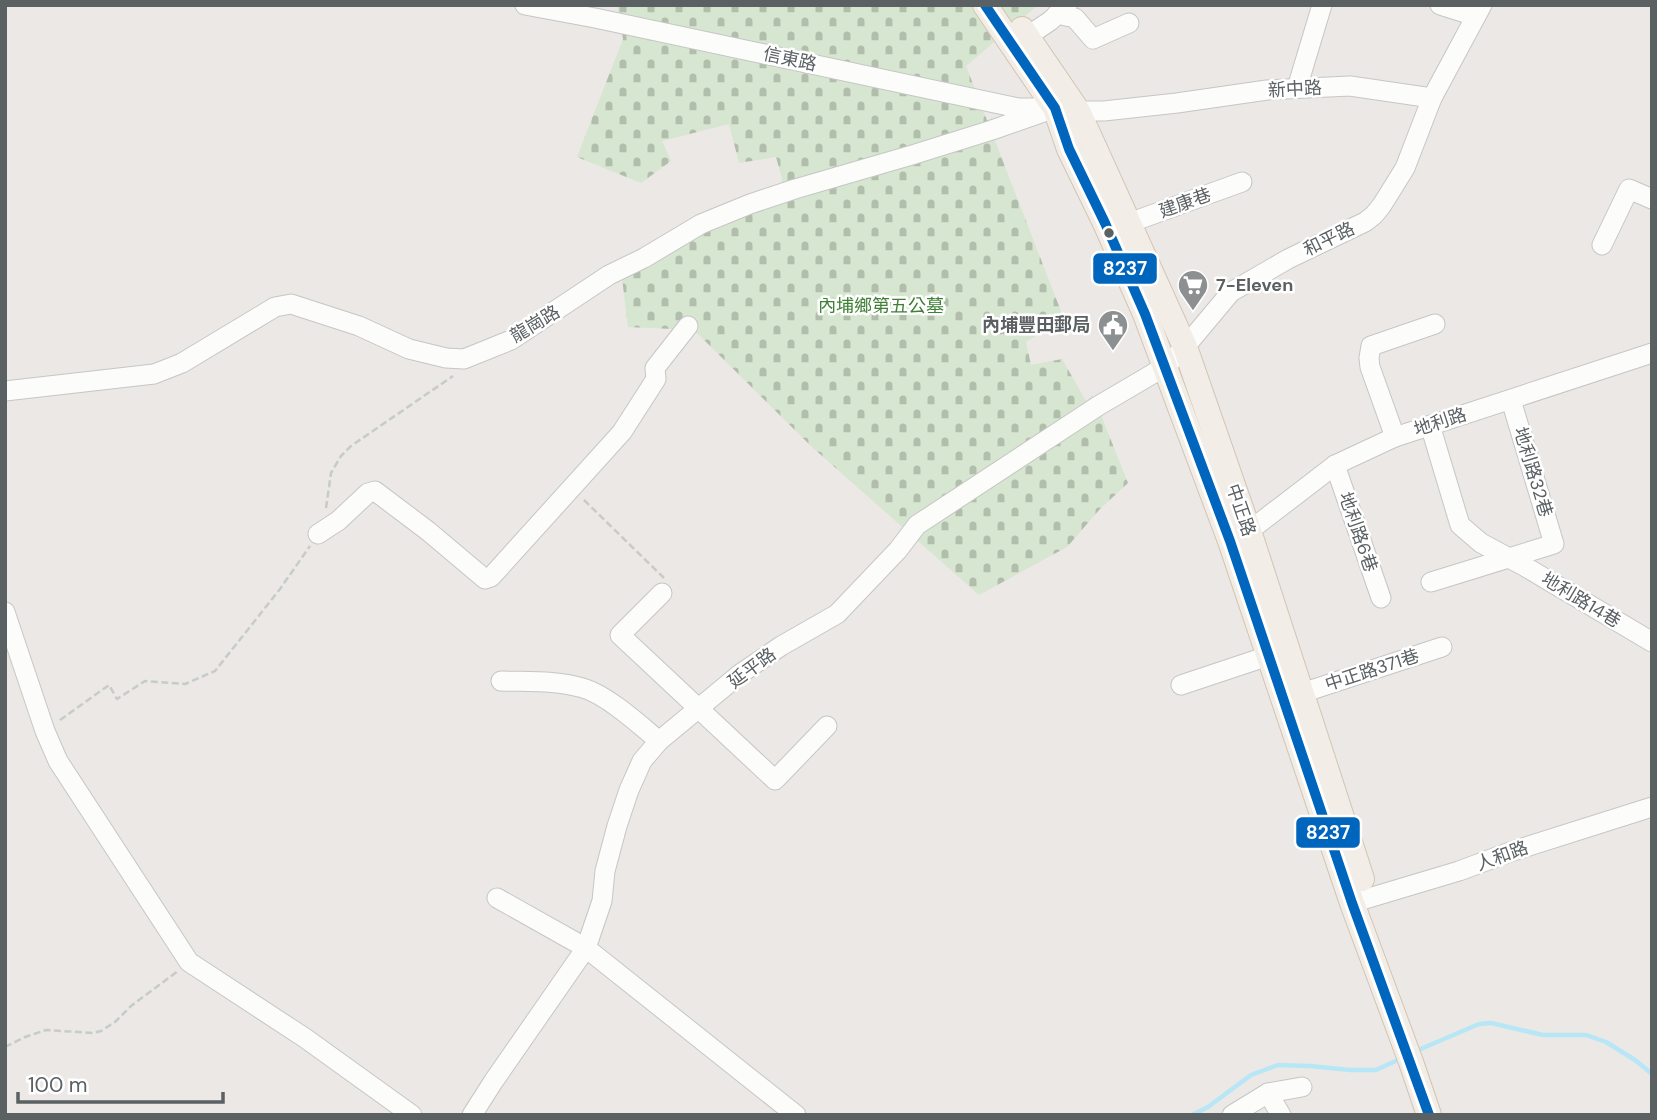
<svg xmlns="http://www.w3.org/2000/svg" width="1657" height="1120" viewBox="0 0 1657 1120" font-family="'DM Sans','Noto Sans TC',sans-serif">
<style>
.cemetery{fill:url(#cemetery-stones)}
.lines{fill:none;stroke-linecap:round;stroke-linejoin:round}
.stream{stroke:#b7e7f7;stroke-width:4.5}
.minor-casing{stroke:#c6c6c6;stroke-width:21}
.major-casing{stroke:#d3c4b3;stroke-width:26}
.path{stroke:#c6ccc8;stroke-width:2.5;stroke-dasharray:7 3.5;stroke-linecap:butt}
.minor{stroke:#fcfcfb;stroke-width:19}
.major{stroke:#f2eee7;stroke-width:24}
.bus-1-casing{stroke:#fff;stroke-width:16}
.bus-1{stroke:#0065bd;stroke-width:10}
.bus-dot{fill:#5b6063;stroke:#fff;stroke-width:2.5}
.labels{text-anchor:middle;stroke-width:5;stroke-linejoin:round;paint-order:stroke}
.street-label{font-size:18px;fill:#5b6063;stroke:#fff}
.poi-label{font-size:18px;font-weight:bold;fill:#5b6063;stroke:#fff;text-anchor:start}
.park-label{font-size:18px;fill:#3f8134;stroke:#fff}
.line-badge{stroke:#fff;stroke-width:2.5}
.badge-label{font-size:19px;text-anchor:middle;font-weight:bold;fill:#fff}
</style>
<defs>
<pattern id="cemetery-stones" width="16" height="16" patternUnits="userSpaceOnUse" patternTransform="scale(1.75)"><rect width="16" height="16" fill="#d7e6d0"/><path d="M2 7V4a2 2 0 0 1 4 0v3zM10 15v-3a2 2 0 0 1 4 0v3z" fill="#b1beac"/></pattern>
</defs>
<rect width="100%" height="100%" fill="#ebe8e5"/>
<path class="cemetery" d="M617 5H1038L966 66 1064 319 1026 342 1031 365 1062 359 1086 401 1093 395 1128 483 1100 509 1067 547 979 595 812 447 694 330 628 327 622 278 703 234 781 196 782 178 776 157 739 163 729 124 662 141 671 161 641 183 577 157 623 39Z"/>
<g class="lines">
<g class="stream">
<path d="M1416 1051 1479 1024 1491 1023 1543 1035H1586L1606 1042 1635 1060 1652 1074"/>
<path d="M1192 1115 1208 1107 1251 1075 1278 1065 1310 1066 1350 1070H1376L1402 1058"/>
</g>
<g class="minor-casing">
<g id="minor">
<path d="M525 5 595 18 1018 108H1055L1078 111H1104L1177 103 1267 90 1350 86 1432 98"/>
<path d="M1440 5 1475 16"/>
<path d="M1057 14 1075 18 1093 39 1129 23"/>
<path d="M1016 44 1050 21 1067 6"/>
<path d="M1297 88 1322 5"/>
<path d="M1129 223 1242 182"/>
<path d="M1602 245 1629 189 1652 199"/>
<path d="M5 391 154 374 182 363 275 307 291 304 359 326 409 349 446 358 464 359 511 340 609 275 644 258 701 224 750 204 795 189 912 155 992 130 1055 108"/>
<path d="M1430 425 1460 525 1481 543 1524 566 1652 642"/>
<path d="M1395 437 1370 367 1369 358 1371 346 1435 324"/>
<path d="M1335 465 1381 598"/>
<path d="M1249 531 1335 465 1395 437 1652 353"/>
<path d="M318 534 338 521 368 493 375 491 428 531 485 579 491 577 622 432 656 379 655 368 688 326"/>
<path d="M1431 582 1554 544 1511 400"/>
<path d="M662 593 620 635 775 780 827 726"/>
<path d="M5 612 45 731 58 761 189 962 305 1038 412 1115"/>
<path d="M501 681C528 682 556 680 583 688 607 695 640 725 659 741"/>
<path d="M1181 685 1268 656"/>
<path d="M1302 693 1442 647"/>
<path d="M497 898 586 948 796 1115"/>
<path d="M1352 903 1459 871 1510 852 1652 807"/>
<path d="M1268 1093 1281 1115"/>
<path d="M472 1115 493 1082 586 948 602 901 605 871 617 826 629 790 642 761 659 741 740 674 781 646 837 614 898 550 917 525 1098 406 1166 366 1185 347 1231 292 1288 259 1365 222 1374 215 1382 205 1405 168 1432 98 1482 5"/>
<path d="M1232 1115 1268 1093 1302 1087"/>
</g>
</g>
<g class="major-casing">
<g id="major">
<path d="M985 5 1055 108 1069 149 1105 223 1145 314 1230 541 1352 903 1411 1062 1429 1115"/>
<path d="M1022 29 1078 111 1185 347 1249 531 1362 879"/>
</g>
</g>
<g class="path">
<path d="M584 500 664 578"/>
<path d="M326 508 331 473 341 456 351 446 453 376"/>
<path d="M60 720 109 685 117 699 145 681 185 684 215 671 280 589 310 546"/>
<path d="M5 1047 25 1037 46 1030 93 1033 101 1031 115 1022 131 1006 178 971"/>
</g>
<use href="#minor" class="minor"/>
<use href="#major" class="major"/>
<g class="bus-1-casing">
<path id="bus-1" d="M985 5 1055 108 1069 149 1105 223 1145 314 1230 541 1352 903 1429 1115"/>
</g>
<use href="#bus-1" class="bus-1"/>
</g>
<defs>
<g id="supermarket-pin" transform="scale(1.575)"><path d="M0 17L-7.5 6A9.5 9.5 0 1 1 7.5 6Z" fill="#8d9090" stroke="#fff"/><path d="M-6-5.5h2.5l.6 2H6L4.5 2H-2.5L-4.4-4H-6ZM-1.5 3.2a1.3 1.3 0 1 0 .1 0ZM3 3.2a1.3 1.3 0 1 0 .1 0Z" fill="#fff"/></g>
<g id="civic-pin" transform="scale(1.575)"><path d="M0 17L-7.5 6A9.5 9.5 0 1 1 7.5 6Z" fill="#8d9090" stroke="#fff"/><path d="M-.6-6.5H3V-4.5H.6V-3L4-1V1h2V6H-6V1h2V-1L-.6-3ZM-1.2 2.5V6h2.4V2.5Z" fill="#fff"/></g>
</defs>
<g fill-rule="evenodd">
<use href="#supermarket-pin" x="1193" y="285"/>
<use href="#civic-pin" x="1113" y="325"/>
</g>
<circle class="bus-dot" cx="1109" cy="233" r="6"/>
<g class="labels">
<g class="street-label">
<text transform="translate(790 59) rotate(12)" y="6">信東路</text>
<text transform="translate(1295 89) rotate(-3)" y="6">新中路</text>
<text transform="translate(1185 203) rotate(-20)" y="6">建康巷</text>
<text transform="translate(1329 239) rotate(-26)" y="6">和平路</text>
<text transform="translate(535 324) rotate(-31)" y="6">龍崗路</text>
<text transform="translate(1440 422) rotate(-18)" y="6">地利路</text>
<text transform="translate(1533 472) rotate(73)" y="6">地利路32巷</text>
<text transform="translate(1241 510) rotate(71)" y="6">中正路</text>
<text transform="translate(1358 532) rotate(71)" y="6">地利路6巷</text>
<text transform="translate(1581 600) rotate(31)" y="6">地利路14巷</text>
<text transform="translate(752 668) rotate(-37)" y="6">延平路</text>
<text transform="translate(1372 670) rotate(-18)" y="6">中正路371巷</text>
<text transform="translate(1502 856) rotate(-20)" y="6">人和路</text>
</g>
<g class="poi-label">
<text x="1216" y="291">7-Eleven</text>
<text x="1090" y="331" text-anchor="end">內埔豐田郵局</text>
</g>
<g class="park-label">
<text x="881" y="312">內埔鄉第五公墓</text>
</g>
</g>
<g class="line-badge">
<rect x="1092" y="252" width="66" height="33" rx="7" fill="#0065bd"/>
<rect x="1295" y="816" width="66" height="33" rx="7" fill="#0065bd"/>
</g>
<g class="badge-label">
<text x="1125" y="275">8237</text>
<text x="1328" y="839">8237</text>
</g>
<rect width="1657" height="1120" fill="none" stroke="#5b6063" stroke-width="14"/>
<path d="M18 1092v10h205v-10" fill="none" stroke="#5b6063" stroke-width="3.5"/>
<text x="28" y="1092" font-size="21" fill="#5b6063" stroke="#ffffff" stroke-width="5" paint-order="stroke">100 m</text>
</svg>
